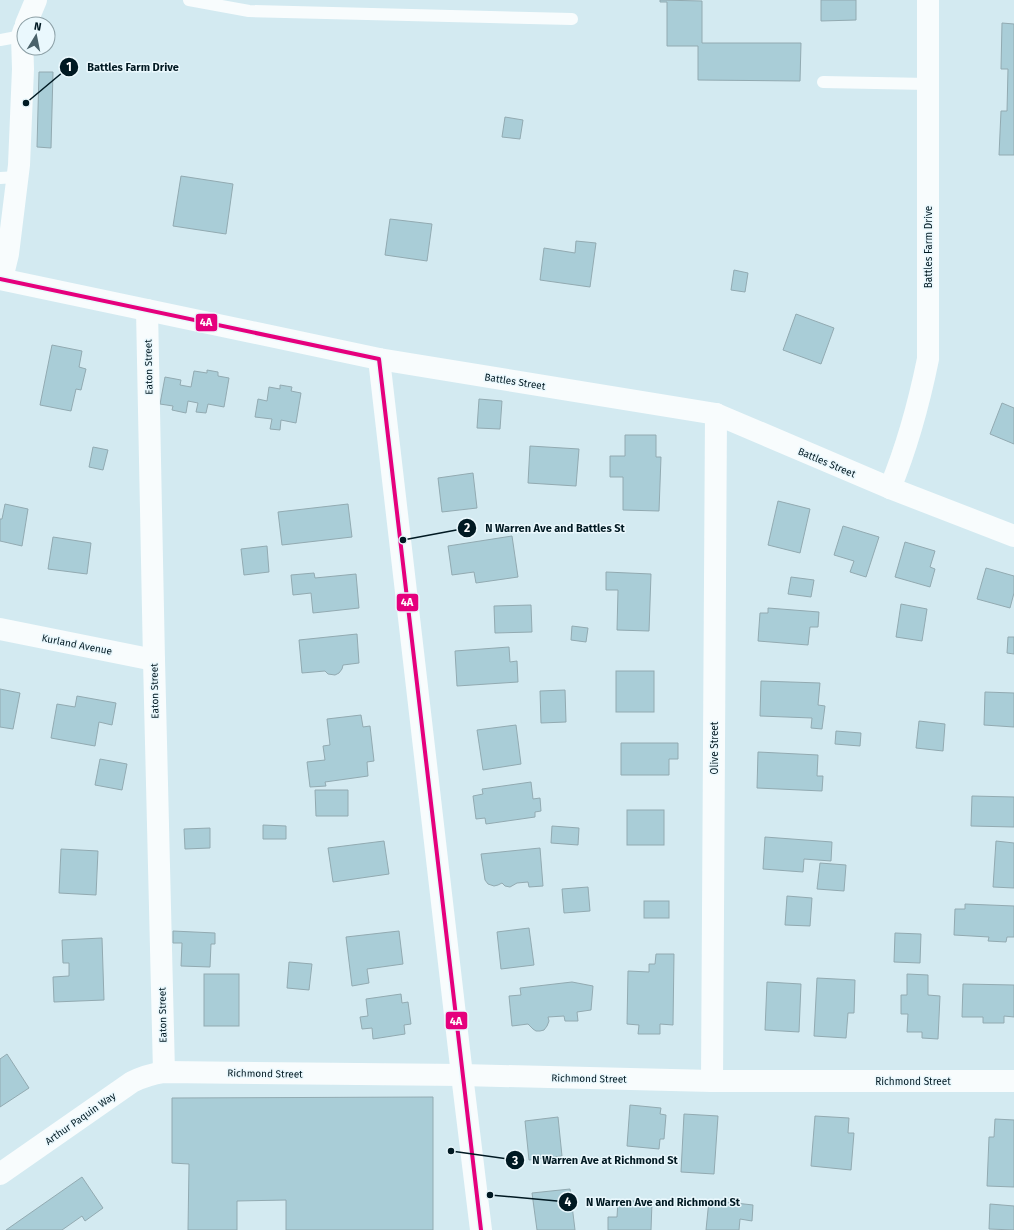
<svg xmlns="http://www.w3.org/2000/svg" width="1014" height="1230" viewBox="0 0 1014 1230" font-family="'Fira Sans',sans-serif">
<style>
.building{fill:#a9cdd7;stroke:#92aab1}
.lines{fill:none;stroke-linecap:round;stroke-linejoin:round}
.service{stroke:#f8fcfd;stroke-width:12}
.minor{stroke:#f8fcfd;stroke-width:22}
.tertiary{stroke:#f8fcfd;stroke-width:22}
.bus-1-casing{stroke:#eaf8fd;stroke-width:7}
.bus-1{stroke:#e5007d;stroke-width:4}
.labels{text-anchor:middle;stroke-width:3;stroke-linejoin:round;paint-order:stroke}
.street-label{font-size:10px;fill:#001922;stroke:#eaf8fd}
.leader{fill:none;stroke:#001922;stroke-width:1.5}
.callout-dot{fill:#001922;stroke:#eaf8fd;stroke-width:1.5}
.mark-label{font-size:12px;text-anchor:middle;font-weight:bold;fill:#fff}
.callout-label{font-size:11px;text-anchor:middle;font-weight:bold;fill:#001922;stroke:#eaf8fd;stroke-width:3;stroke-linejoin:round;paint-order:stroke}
.line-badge{stroke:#eaf8fd;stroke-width:1.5}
.badge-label{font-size:11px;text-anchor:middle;font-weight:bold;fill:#fff}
</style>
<rect width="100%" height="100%" fill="#d3eaf1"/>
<g class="building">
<path d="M660 0 702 1V43H801L800 81 698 80V46H667V2H660Z"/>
<path d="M821 0H856V20L821 21Z"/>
<path d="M1002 23 1014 24V155H999L1001 111H1007L1008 69H1001Z"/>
<path d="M39 72H53L51 148 37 147Z"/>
<path d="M505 117 523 120 520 139 502 137Z"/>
<path d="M181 176 233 184 226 234 173 226Z"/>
<path d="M390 219 432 224 427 261 385 255Z"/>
<path d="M576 241 596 243 590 287 540 280 544 248 575 253Z"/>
<path d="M734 270 748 273 745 292 731 290Z"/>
<path d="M796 314 834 328 821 364 783 350Z"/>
<path d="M52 345 82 351 79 367 86 369 81 390 76 389 71 411 40 405Z"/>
<path d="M207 370 218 372V376L229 378 224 407 208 404 206 413 196 412 198 403 188 401 186 413 172 410 173 406 160 404 165 377 181 380 180 385 191 387 194 371 207 373Z"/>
<path d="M280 385 292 387 291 391 301 393 296 423 281 420 280 430 270 429 272 419 255 417 258 399 267 401 269 387 280 389Z"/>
<path d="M479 399 502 401 500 429 477 428Z"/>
<path d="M1002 403 1014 408V444L990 434Z"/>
<path d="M625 435H656V457H661L659 511 623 510V477H610V456H625Z"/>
<path d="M530 446 579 449 576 486 528 483Z"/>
<path d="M93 447 108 450 103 470 89 467Z"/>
<path d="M473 473 477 508 442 512 438 478Z"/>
<path d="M778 501 810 509 800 553 768 545Z"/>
<path d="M5 504 28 509 22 546 0 541V519H2Z"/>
<path d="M348 504 352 537 282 545 278 512Z"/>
<path d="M843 526 879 537 866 577 850 572 854 561 834 555Z"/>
<path d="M512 536 518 577 476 583 474 572 452 575 448 546Z"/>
<path d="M53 537 91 543 87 574 48 569Z"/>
<path d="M905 542 935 551 930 567 935 569 930 587 895 577Z"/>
<path d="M267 546 269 572 244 575 241 549Z"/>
<path d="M986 568 1014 576V593L1010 608 977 599Z"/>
<path d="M606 572 651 574 649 631 617 630 618 590H606Z"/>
<path d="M314 573 315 578 356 574 359 608 313 613 311 593 293 595 291 575Z"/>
<path d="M791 577 814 580 811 597 788 594Z"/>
<path d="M901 604 927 609 922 641 896 637Z"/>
<path d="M531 605 532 632 495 633 494 606Z"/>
<path d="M768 608 819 612 818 627H810L808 645 758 641 760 613H768Z"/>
<path d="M572 626 588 628 586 642 571 640Z"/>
<path d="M357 634 359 663 343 665 342 669 339 673 335 675 328 674 325 671 302 673 299 640Z"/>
<path d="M1008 637H1014V654L1007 653Z"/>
<path d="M509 647 510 662 517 661 518 682 457 686 455 651Z"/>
<rect x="616" y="671" width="38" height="41"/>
<path d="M761 681 820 683 818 705 825 706 822 729 811 728 812 718 760 716Z"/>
<path d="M0 689 20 693 13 729 0 727Z"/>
<path d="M565 690 566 722 541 723 540 691Z"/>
<path d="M985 692 1014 693V727L984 725Z"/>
<path d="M77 696 116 703 112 725 99 722 95 746 51 738 57 704 75 707Z"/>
<path d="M361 715 363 727 370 726 374 761 367 762 368 776 325 782 326 786 310 787 307 762 325 760 323 746 330 745 327 719Z"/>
<path d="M919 721 945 724 943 751 916 748Z"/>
<path d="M516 725 521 764 483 770 477 730Z"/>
<path d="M836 731 861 733 860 746 835 744Z"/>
<path d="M621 743H678V759H669V775H621Z"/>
<path d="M758 752 818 755 817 776H823L822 791 757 788Z"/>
<path d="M100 759 127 764 122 790 95 785Z"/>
<path d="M531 782 533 799 540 798 541 811 535 812V817L486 824 485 818 476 819 473 796 483 794 482 789Z"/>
<path d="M315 790H348V816H316Z"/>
<path d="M972 796 1014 797V827L971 826Z"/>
<rect x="627" y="810" width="37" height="35"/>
<path d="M263 825 286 826V839H263Z"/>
<path d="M552 826 579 828 578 845 551 843Z"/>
<path d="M210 828V848L185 849 184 829Z"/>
<path d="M765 837 832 842 831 861 804 859 803 872 763 869Z"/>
<path d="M384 841 389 874 333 882 328 848Z"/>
<path d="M996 841 1014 843V888L993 887Z"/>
<path d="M540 848 543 886 529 887 528 882 517 883 510 887 505 886 502 883 498 885 494 886 488 884 485 880 481 854Z"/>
<path d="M61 849 98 851 96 895 59 893Z"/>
<path d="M820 863 846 865 844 891 817 889Z"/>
<path d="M588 887 590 911 564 913 562 889Z"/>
<path d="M787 896 812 898 810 926 785 925Z"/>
<rect x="644" y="901" width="25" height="17"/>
<path d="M965 904 1014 906V937H1007L1006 942 988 941 989 937 954 935 955 909H965Z"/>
<path d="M529 928 534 965 501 969 497 932Z"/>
<path d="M173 931 215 933V944H211L210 967 181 966 182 943H173Z"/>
<path d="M399 931 403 964 367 969 369 983 352 986 346 937Z"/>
<path d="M895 933 921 934 920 963 894 962Z"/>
<path d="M102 938 104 1000 54 1002 53 977 69 976V963H63L62 940Z"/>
<path d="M656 954H674L673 1025 660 1024V1034H638L639 1025 627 1024 628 971 649 972V964H655Z"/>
<path d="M289 962 312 964 309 990 287 988Z"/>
<rect x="204" y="974" width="35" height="52"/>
<path d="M907 974 928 975V995L940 996 938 1039 922 1038V1032H907L908 1014H901V995H907Z"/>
<path d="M817 978 855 980 854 1013H848L846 1038 814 1036Z"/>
<path d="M572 982 593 986 591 1010 577 1012 578 1021H565L564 1016 548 1017 549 1021 547 1026 544 1030 540 1031H536L533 1029 528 1024 512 1026 509 996 521 995 520 988Z"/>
<path d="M767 982 801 984 799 1032 765 1030Z"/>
<path d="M963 984 1014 985V1017L1004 1016V1023H983V1017H962Z"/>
<path d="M401 994 402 1003 408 1002 411 1024 404 1025 405 1034 373 1039 372 1028 362 1029 360 1017 368 1016 366 999Z"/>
<path d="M7 1054 29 1088 0 1107V1059Z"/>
<path d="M433 1097V1230H286V1200L237 1201V1230H188L189 1164 172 1163V1098Z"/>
<path d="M630 1105 661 1108 660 1114 666 1115 664 1139H660L659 1149 627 1146Z"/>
<path d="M684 1114 718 1116 714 1174 681 1172Z"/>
<path d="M815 1116 849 1118 848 1133H854L851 1170 811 1166Z"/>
<path d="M558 1117 562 1156 529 1160 525 1121Z"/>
<path d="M995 1119 1014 1120V1187L987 1186 989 1137H994Z"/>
<path d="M82 1177 103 1208 85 1221 82 1216 62 1230H6Z"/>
<path d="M570 1189 575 1230H537L532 1193Z"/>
<path d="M618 1200 652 1202 651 1230H608V1217H617Z"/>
<path d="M709 1200 753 1205 752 1221 740 1219 739 1230H706Z"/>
<path d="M990 1204 1014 1206V1230L989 1229Z"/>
</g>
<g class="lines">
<g class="service">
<path d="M189 0 249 11 572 19"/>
<path d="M0 40 22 36"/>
<path d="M823 82 928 84"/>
<path d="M0 178 18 177"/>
</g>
<g class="minor">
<path d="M26 24 36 0"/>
<path d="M2 279 8 254 19 165 23 69 22 36 24 30"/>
<path d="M147 310 154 660 164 1072"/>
<path d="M890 488C907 447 919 403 928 359V0"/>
<path d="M0 629 154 660"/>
<path d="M712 1081 716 414"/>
<path d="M0 1174 132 1082C142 1077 152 1074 164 1072L462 1075 712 1081H1014"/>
</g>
<g class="tertiary">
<path d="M0 279 379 359 716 414 890 488 1014 536"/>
<path d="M379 359 462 1075 481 1230"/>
</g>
<g class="bus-1-casing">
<path id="bus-1" d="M0 279 379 359 481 1230"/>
</g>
<use href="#bus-1" class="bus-1"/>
</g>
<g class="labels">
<g class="street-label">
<text transform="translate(928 247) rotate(-90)" y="4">Battles Farm Drive</text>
<text transform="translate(148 367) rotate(-91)" y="4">Eaton Street</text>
<text transform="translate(515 381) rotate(9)" y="4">Battles Street</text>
<text transform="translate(827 462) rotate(23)" y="4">Battles Street</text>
<text transform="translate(77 644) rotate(11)" y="4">Kurland Avenue</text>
<text transform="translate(154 691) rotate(-91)" y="4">Eaton Street</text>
<text transform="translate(714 748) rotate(-90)" y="4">Olive Street</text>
<text transform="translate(162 1015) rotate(-91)" y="4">Eaton Street</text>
<text transform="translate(265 1073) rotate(1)" y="4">Richmond Street</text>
<text transform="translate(589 1078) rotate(1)" y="4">Richmond Street</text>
<text x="913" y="1085">Richmond Street</text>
<text transform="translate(80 1118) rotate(-35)" y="4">Arthur Paquin Way</text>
</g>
</g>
<path class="leader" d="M26 103L69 67M403 540L467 528M451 1151L515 1160M490 1195L568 1202"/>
<g class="callout-dot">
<circle cx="26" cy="103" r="4"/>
<circle cx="403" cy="540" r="4"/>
<circle cx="451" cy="1151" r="4"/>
<circle cx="490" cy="1195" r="4"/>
<circle cx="69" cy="67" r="10"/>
<circle cx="467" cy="528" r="10"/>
<circle cx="515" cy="1160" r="10"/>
<circle cx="568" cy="1202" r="10"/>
</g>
<g class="mark-label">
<text x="69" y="71">1</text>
<text x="467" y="532">2</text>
<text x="515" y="1165">3</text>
<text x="568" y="1206">4</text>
</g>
<g class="callout-label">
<text x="133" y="71">Battles Farm Drive</text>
<text x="555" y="532">N Warren Ave and Battles St</text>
<text x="605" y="1164">N Warren Ave at Richmond St</text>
<text x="663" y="1206">N Warren Ave and Richmond St</text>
</g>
<g class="line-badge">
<rect x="195" y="313" width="23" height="19" rx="4" fill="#e5007d"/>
<rect x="396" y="593" width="23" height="19" rx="4" fill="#e5007d"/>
<rect x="445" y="1011" width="23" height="19" rx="4" fill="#e5007d"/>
</g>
<g class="badge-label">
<text x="206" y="326">4A</text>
<text x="407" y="606">4A</text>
<text x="456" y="1025">4A</text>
</g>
<g transform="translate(36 36) rotate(10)"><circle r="19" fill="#eaf8fd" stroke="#8c9fa5"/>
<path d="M0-3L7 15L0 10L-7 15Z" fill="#4a626a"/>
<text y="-6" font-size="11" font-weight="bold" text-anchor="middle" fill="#001922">N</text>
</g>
</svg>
